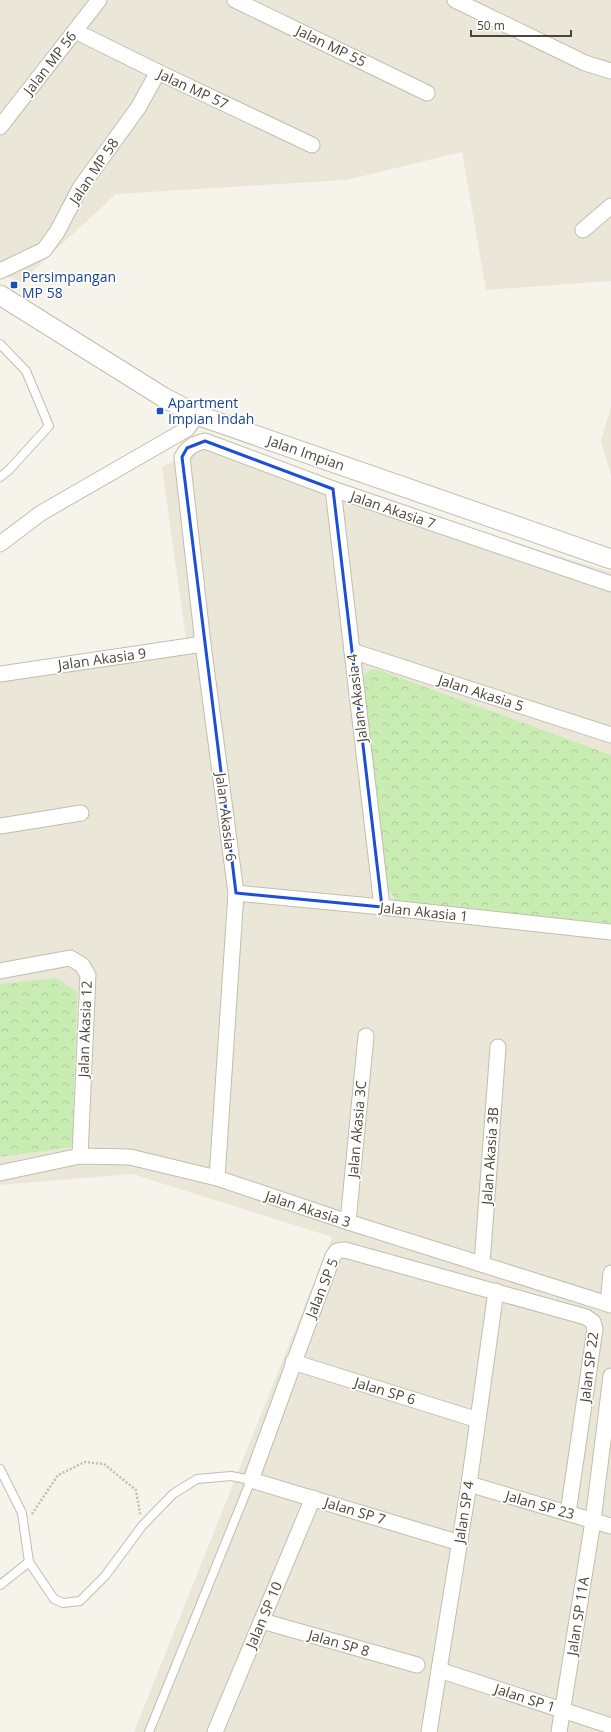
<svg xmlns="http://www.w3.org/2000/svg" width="611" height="1732" viewBox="0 0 611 1732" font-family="'Open Sans',sans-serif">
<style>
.residential{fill:#eae7d8}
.park{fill:url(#park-crowns)}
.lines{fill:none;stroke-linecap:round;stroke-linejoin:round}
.service-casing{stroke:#c2beac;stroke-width:10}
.minor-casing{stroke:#c2beac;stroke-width:17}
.tertiary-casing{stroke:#c2beac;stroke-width:21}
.path{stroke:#c5bd9c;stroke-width:2.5;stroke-dasharray:2 2;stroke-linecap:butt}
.service{stroke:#fff;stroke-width:8}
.minor{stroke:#fff;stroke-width:15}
.tertiary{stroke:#fff;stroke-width:19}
.marked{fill:none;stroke:#1d4ed8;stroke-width:3;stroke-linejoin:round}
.transit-dot{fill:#1a4fb4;stroke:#fff;stroke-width:1.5}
.labels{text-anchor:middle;stroke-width:3.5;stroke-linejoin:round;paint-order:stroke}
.street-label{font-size:14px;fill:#4a4637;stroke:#fff}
.transit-label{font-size:14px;fill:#164399;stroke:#fff;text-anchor:start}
</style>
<defs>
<pattern id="park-crowns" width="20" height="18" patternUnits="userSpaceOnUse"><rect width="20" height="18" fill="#c8ecb1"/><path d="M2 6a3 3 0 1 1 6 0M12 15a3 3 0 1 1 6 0" fill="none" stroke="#adcc99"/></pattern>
</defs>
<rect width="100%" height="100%" fill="#f6f4ea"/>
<g class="residential">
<path d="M0 0H611V281L486 290 462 152 346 180 116 194 21 282 0 273Z"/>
<path d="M611 406V476L601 441Z"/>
<path d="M202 448 611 572V1732H134L332 1237 132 1174 0 1185V672L187 647 162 467Z"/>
</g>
<g class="park">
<path d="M373 668 611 755V923L398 904 388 889 362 677Z"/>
<path d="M56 978 77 992 72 1147 0 1157V984Z"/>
</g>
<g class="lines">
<g class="service-casing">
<g id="service">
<path d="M0 344 26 371 49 426 9 470 0 477"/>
<path d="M0 1469 22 1513 29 1562"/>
<path d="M0 1585 29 1562 54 1599 63 1603 80 1601 105 1576 142 1526 173 1494 197 1479 231 1476 251 1480 149 1732"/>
</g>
</g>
<g class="minor-casing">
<g id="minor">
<path d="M235 0 427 93"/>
<path d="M455 0 585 63 611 71"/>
<path d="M75 31 158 72 312 145"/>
<path d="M0 127 99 0"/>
<path d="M583 230 611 206"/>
<path d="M0 271 44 250 57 232 80 188 138 108 158 72"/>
<path d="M333 489 382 907"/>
<path d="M0 544 41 513 187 429 197 415"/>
<path d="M352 651 611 735"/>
<path d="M0 674 203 644"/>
<path d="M0 826 81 813"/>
<path d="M236 893 382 907 611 932"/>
<path d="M0 971 70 958 82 965 88 975 80 1156"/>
<path d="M0 1173 80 1156 130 1157 217 1178 348 1222 611 1305"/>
<path d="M217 1178 236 893 203 644 182 457C188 447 193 444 205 441L333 489 611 584"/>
<path d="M348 1222 366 1036"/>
<path d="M482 1264 498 1047"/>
<path d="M608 1304 611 1273"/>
<path d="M293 1362 478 1420"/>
<path d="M469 1484 611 1526"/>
<path d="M460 1543 251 1480 333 1256 337 1251 345 1250 586 1317 593 1322 595 1329 568 1513"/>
<path d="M262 1621 417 1665"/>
<path d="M439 1670 611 1726"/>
<path d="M215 1732 313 1498"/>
<path d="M429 1732 469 1484 496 1291"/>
<path d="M559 1732 593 1521 611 1376"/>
</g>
</g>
<g class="tertiary-casing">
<path id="tertiary" d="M0 295 163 397 197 415 611 559"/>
</g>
<path class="path" d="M32 1514 58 1475 85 1462 104 1464 136 1490 140 1514"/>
<use href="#service" class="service"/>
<use href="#minor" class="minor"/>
<use href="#tertiary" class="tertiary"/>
</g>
<path class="marked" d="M205 441 333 489 382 907 236 893 182 457 187 448Z"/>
<g class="transit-dot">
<rect x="10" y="281" width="8" height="8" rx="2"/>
<rect x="156" y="407" width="8" height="8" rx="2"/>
</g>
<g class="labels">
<g class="street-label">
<text transform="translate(331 46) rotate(26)" y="5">Jalan MP 55</text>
<text transform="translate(50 63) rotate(-52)" y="5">Jalan MP 56</text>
<text transform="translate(193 89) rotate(25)" y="5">Jalan MP 57</text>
<text transform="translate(94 171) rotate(-56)" y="5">Jalan MP 58</text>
<text transform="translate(306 453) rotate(19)" y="5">Jalan Impian</text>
<text transform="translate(393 510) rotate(19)" y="5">Jalan Akasia 7</text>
<text transform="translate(102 659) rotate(-8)" y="5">Jalan Akasia 9</text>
<text transform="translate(481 693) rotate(18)" y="5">Jalan Akasia 5</text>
<text transform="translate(357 698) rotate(-97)" y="5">Jalan Akasia 4</text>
<text transform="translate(226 817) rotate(83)" y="5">Jalan Akasia 6</text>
<text transform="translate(424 912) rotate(6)" y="5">Jalan Akasia 1</text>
<text transform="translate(85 1029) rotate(-88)" y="5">Jalan Akasia 12</text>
<text transform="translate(357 1129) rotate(-85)" y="5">Jalan Akasia 3C</text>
<text transform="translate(490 1156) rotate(-86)" y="5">Jalan Akasia 3B</text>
<text transform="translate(308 1209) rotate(18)" y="5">Jalan Akasia 3</text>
<text transform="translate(322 1288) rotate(-68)" y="5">Jalan SP 5</text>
<text transform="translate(589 1367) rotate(-83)" y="5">Jalan SP 22</text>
<text transform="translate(385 1391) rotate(17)" y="5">Jalan SP 6</text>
<text transform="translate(540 1505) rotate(16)" y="5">Jalan SP 23</text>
<text transform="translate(355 1511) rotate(17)" y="5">Jalan SP 7</text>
<text transform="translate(464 1512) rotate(-81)" y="5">Jalan SP 4</text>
<text transform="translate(264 1615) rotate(-67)" y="5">Jalan SP 10</text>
<text transform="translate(578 1616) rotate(-81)" y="5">Jalan SP 11A</text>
<text transform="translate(339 1643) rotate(16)" y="5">Jalan SP 8</text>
<text transform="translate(525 1698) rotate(18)" y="5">Jalan SP 1</text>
</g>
<g class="transit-label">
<text x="22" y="282">Persimpangan<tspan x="22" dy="16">MP 58</tspan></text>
<text x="168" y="408">Apartment<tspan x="168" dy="16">Impian Indah</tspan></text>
</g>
</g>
<path d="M471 30v6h100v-6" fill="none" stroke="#4a4637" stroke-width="2"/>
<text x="477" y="30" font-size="12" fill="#4a4637" stroke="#ffffff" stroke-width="3" paint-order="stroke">50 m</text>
</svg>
